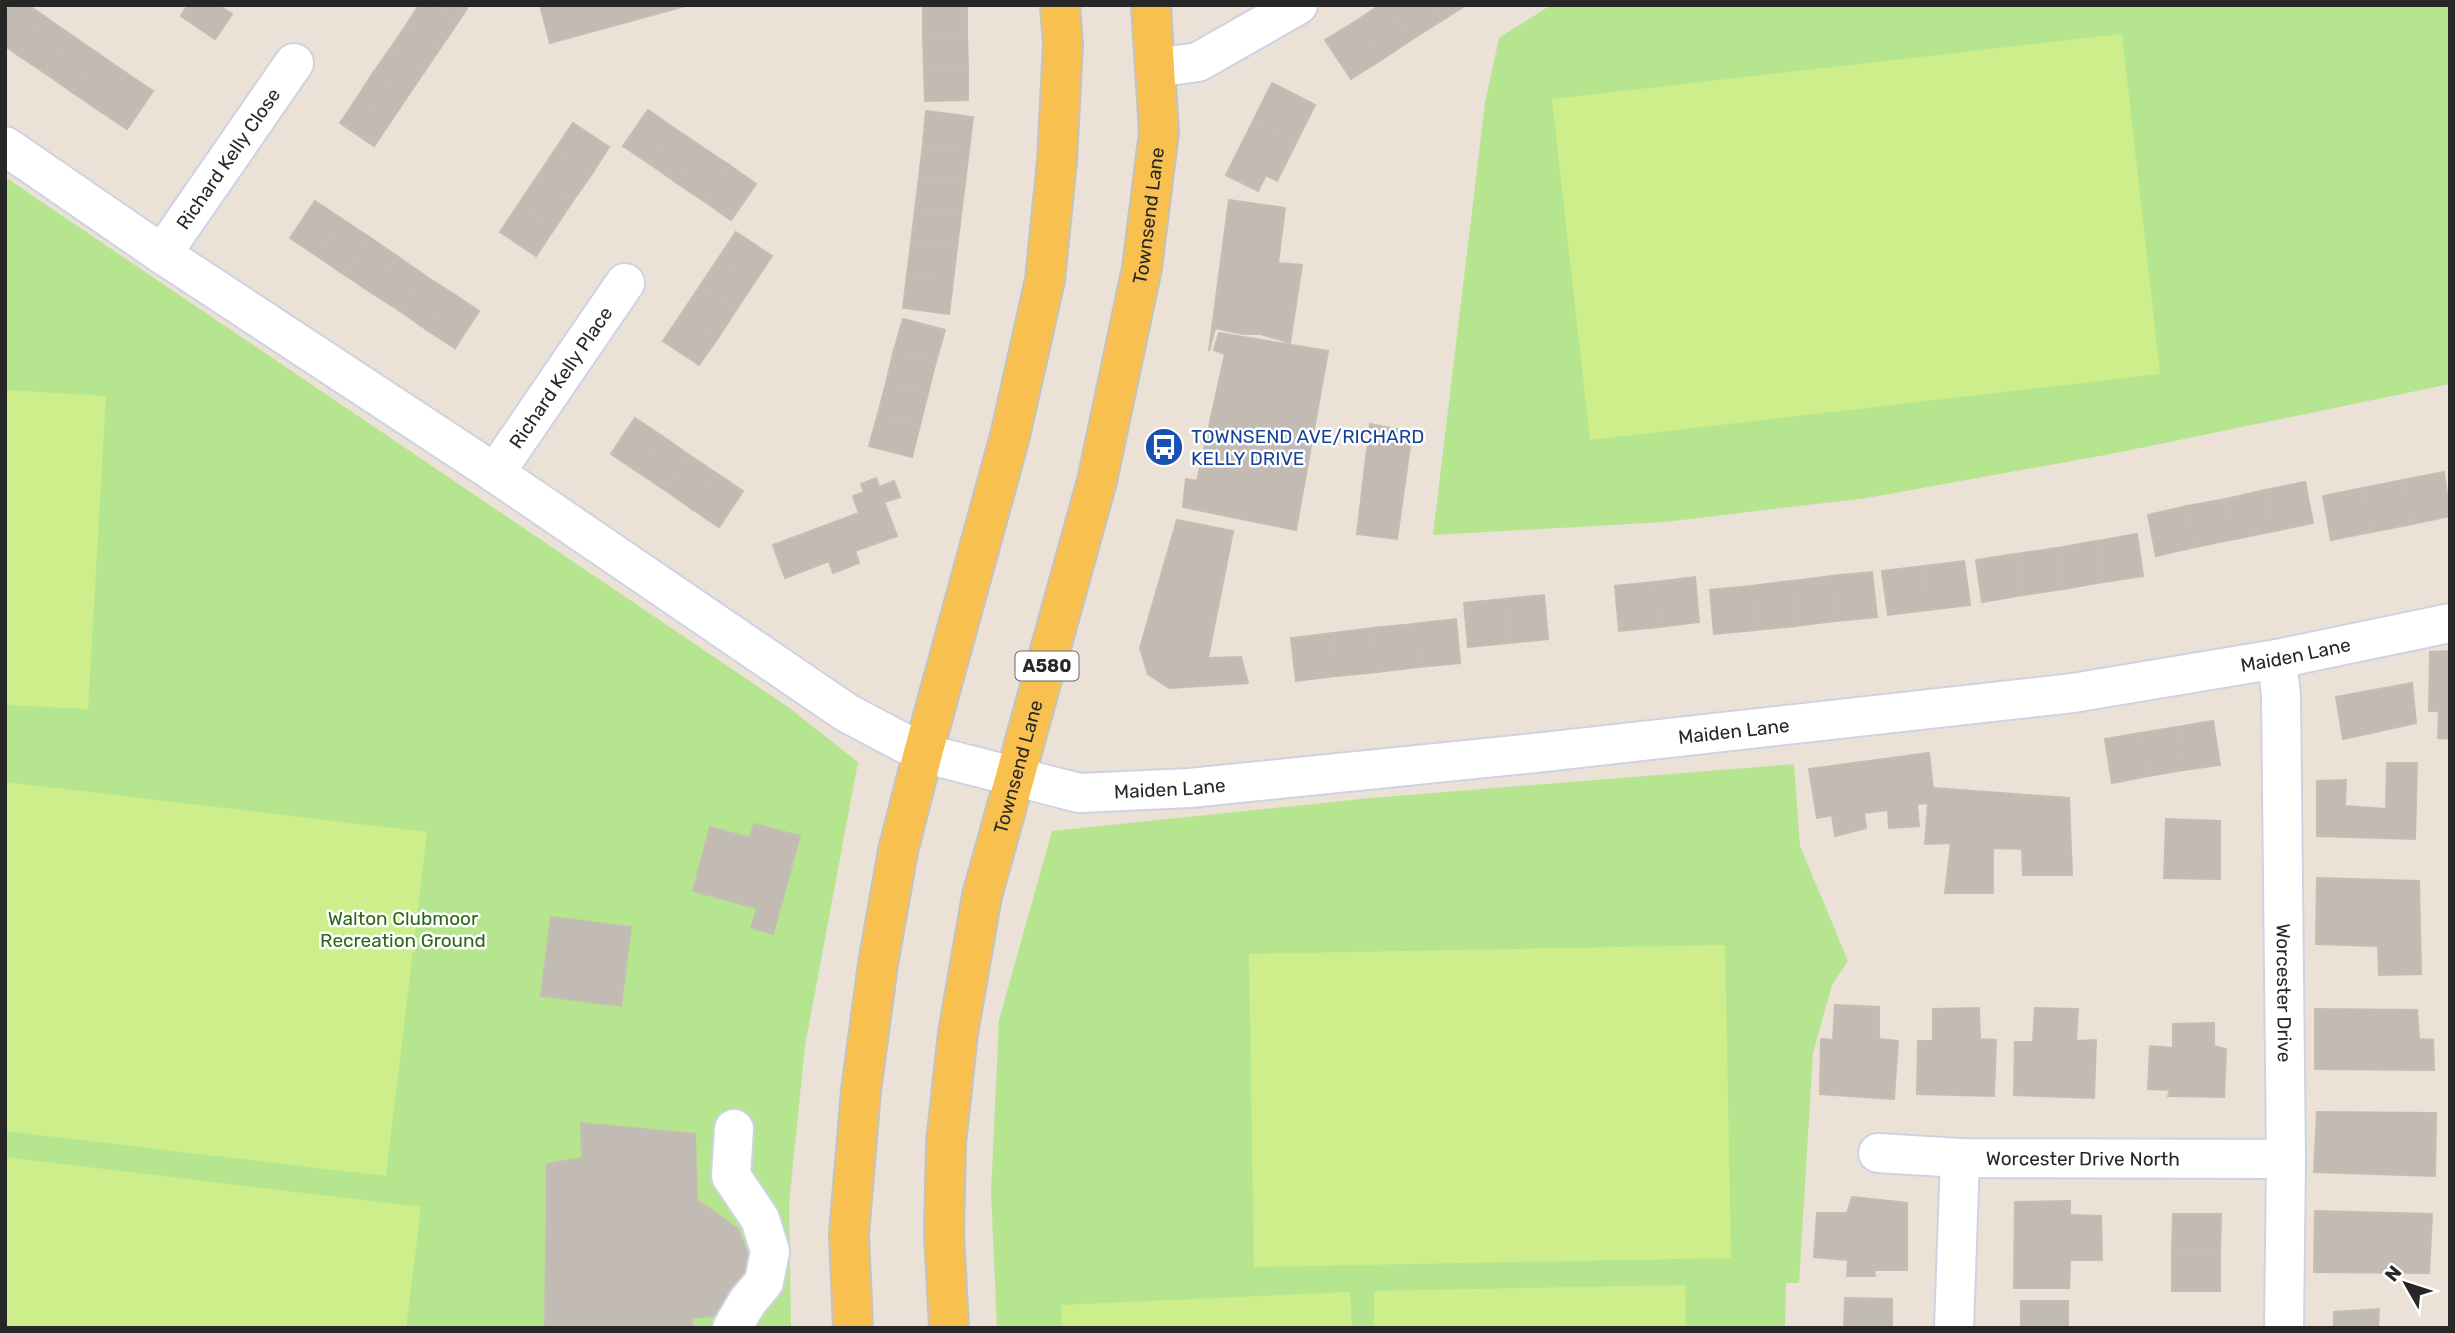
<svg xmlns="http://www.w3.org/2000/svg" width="2455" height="1333" viewBox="0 0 2455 1333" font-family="Rubik,sans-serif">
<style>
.green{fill:#b5e68f}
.pitch{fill:#cdee8a}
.building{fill:#c2bbb4;stroke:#c6bdb1;stroke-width:2}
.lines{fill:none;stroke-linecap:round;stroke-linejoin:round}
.minor-casing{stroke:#cdd3e2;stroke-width:42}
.major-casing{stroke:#c3c3c3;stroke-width:42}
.minor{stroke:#fff;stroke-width:38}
.major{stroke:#f8c14f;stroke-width:38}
.labels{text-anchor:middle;stroke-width:5;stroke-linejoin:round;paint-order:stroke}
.shield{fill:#fff;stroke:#686868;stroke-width:2}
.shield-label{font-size:18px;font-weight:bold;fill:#272727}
.street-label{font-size:19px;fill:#272727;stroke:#fff}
.transit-label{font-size:19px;fill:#164399;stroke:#fff;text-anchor:start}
.park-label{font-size:19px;fill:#2d6615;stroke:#fff}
</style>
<rect width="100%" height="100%" fill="#ebe1d7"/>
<g class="green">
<path d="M1551 5H2450V384L2116 453 1867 498 1665 522 1433 535 1485 103 1499 38Z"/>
<path d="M5 177 788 707 858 762 805 1046 789 1204 791 1328H5Z"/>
<path d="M1794 764 1800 846 1848 961 1832 985 1813 1053 1799 1283H1786L1785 1328H997L991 1192 999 1020 1052 831 1371 798Z"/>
</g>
<g class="pitch">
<path d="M2122 34 2160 374 1590 440 1552 99Z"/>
<path d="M5 390 106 396 88 709 5 705Z"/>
<path d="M5 782 427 832 386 1176 5 1131Z"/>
<path d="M1725 945 1731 1258 1254 1267 1249 954Z"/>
<path d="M5 1157 421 1207 406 1328H5Z"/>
<path d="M1685 1285 1686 1328H1374V1291Z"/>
<path d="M1350 1292 1352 1328H1062L1061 1305Z"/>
</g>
<g class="building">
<path d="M11 5H28L44 16 18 55 5 46V14Z"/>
<path d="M188 5H218L232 14 215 39 181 16Z"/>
<path d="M419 5H433L458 22 441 47 407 24Z"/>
<path d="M433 5H469L458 22Z"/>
<path d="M540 5H689L550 43Z"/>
<rect x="923" y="5" width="44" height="30"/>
<path d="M1380 5H1388L1411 40 1381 60 1356 21Z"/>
<path d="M1388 5H1431L1441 21 1411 40Z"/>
<path d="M1431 5H1466L1441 21Z"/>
<path d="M44 16 71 35 45 73 18 55Z"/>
<path d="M1356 21 1381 60 1351 79 1325 40Z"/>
<path d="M407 24 441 47 424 72 390 49Z"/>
<path d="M71 35 99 54 72 92 45 73Z"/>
<path d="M923 35H967L968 67 924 68Z"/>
<path d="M390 49 424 72 407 97 373 73Z"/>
<path d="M99 54 126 73 100 111 72 92Z"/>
<path d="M968 67V100L925 101 924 68Z"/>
<path d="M126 73 153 91 127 129 100 111Z"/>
<path d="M373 73 407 97 391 121 357 98Z"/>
<path d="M1272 83 1315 105 1296 143 1253 121Z"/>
<path d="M357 98 391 121 374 146 340 123Z"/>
<path d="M648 110 674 128 650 164 623 146Z"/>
<path d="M926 111 973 117 969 150 923 144Z"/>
<path d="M1253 121 1296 143 1277 181 1266 175 1258 191 1226 175Z"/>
<path d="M573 123 609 147 591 175 555 150Z"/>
<path d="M674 128 702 147 677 183 650 164Z"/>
<path d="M923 144 969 150 965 183 919 177Z"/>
<path d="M702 147 729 165 704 201 677 183Z"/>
<path d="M555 150 591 175 572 202 537 177Z"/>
<path d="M729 165 756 184 731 220 704 201Z"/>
<path d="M537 177 572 202 554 229 518 205Z"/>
<path d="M919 177 965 183 961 215 915 210Z"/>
<path d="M1229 200 1285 208 1278 263 1302 265 1290 343 1261 334H1243L1215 328 1209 351Z"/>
<path d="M315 201 342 219 317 256 290 238Z"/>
<path d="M518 205 554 229 536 256 500 232Z"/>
<path d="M915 210 961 215 957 248 911 243Z"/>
<path d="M342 219 369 237 345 275 317 256Z"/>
<path d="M736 232 772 256 754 283 718 259Z"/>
<path d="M369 237 397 256 372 293 345 275Z"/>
<path d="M911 243 957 248 953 281 907 275Z"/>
<path d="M397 256 424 275 400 311 372 293Z"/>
<path d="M718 259 754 283 736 310 700 286Z"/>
<path d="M424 275 452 293 427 330 400 311Z"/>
<path d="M907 275 953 281 949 314 903 308Z"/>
<path d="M700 286 736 310 718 338 682 313Z"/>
<path d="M452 293 479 311 455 348 427 330Z"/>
<path d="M682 313 718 338 699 365 663 341Z"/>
<path d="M903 319 945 330 936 361 894 350Z"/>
<path d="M1219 333 1328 351 1296 530 1183 507 1186 479 1197 481 1225 354 1214 350Z"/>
<path d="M894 350 936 361 928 393 886 383Z"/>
<path d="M886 383 928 393 920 425 878 414Z"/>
<path d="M878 414 920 425 912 457 869 446Z"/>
<path d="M635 418 662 436 638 472 611 454Z"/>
<path d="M1370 424 1412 432 1397 539 1357 534Z"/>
<path d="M662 436 689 455 665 490 638 472Z"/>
<path d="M689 455 716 473 692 509 665 490Z"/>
<path d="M2444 472 2450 516 2412 524 2403 480Z"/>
<path d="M716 473 743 491 719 527 692 509Z"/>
<path d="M876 478 879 487 894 481 900 497 884 502 897 536 855 551 859 563 833 573 829 561 785 578 773 545 859 513 853 496 864 492 861 484Z"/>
<path d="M2403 480 2412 524 2371 532 2363 488Z"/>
<path d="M2305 482 2313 523 2274 531 2265 490Z"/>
<path d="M2363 488 2371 532 2331 540 2323 496Z"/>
<path d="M2265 490 2274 531 2235 539 2226 499Z"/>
<path d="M2226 499 2235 539 2195 547 2187 506Z"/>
<path d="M2187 506 2195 547 2156 556 2148 515Z"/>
<path d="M1177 520 1233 531 1208 658 1241 657 1248 683 1169 688 1148 674 1140 648Z"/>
<path d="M2137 534 2143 576 2103 582 2097 541Z"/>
<path d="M2097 541 2103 582 2063 589 2057 548Z"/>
<path d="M2057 548 2063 589 2023 595 2016 554Z"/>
<path d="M2016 554 2023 595 1982 602 1976 560Z"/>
<path d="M1964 561 1970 605 1929 610 1923 566Z"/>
<path d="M1923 566 1929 610 1888 615 1882 571Z"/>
<path d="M1872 572 1877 617 1836 621 1831 576Z"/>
<path d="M1831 576 1836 621 1796 626 1791 581Z"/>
<path d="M1695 577 1699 622 1659 627 1654 582Z"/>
<path d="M1791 581 1796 626 1755 630 1751 586Z"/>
<path d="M1654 582 1659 627 1619 631 1615 586Z"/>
<path d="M1751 586 1755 630 1714 634 1710 590Z"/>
<path d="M1544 595 1548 639 1508 643 1504 599Z"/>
<path d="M1504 599 1508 643 1468 647 1464 603Z"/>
<path d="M1456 619 1460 663 1419 667 1414 624Z"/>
<path d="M1414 624 1419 667 1378 672 1373 628Z"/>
<path d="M1373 628 1378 672 1337 676 1332 633Z"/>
<path d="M1332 633 1337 676 1296 681 1291 638Z"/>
<path d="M2450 651V739L2438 738 2439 711H2429L2430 652Z"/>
<path d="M2412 683 2416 723 2343 739 2336 697Z"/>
<path d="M2213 721 2220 765 2184 770 2177 727Z"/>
<path d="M2177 727 2184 770 2148 776 2141 733Z"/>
<path d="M2141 733 2148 776 2112 783 2105 739Z"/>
<path d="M1929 753 1933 788 2069 798 2072 875H2023L2022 849 1993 848V893H1945L1951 843 1925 844 1928 803 1917 804 1919 826 1889 828 1888 810 1864 813 1866 828 1835 836 1832 815 1817 818 1809 769Z"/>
<path d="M2387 763H2417L2415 839 2317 836V781L2346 780 2345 806 2386 809Z"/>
<path d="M2166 819 2220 821V879L2164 878Z"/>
<path d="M754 824 800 836 773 934 751 928 757 908 693 891 710 827 750 838Z"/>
<path d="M2317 878 2419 881 2421 974 2379 975 2378 946 2316 944Z"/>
<path d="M551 917 631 927 621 1006 541 996Z"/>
<path d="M1835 1005 1879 1007V1039L1898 1041 1894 1099 1820 1094 1821 1039 1833 1040Z"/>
<path d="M1979 1008 1980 1039 1996 1040 1994 1096 1917 1094 1918 1041H1933V1009Z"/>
<path d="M2035 1008 2078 1009 2076 1041 2096 1040 2094 1098 2014 1095 2015 1042H2033Z"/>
<path d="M2315 1009 2417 1010 2419 1039 2433 1040 2434 1070 2315 1069Z"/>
<path d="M2214 1023V1046L2226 1049 2224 1097 2168 1096 2170 1090 2148 1089 2150 1046 2173 1048V1024Z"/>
<path d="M2317 1112 2436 1113 2435 1176 2314 1172Z"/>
<path d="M581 1123 695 1134 697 1200 738 1229 753 1267 719 1315 692 1318V1328H545L547 1164 582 1158Z"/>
<path d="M1852 1197 1907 1203V1270H1874L1875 1276H1847L1848 1260 1814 1257 1817 1213H1847Z"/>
<path d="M2070 1201V1215L2101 1216 2102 1260H2070L2069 1288H2014L2015 1202Z"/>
<path d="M2315 1211 2432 1214 2429 1273 2314 1272Z"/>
<path d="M2173 1214H2221L2220 1253 2172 1252Z"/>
<path d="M2172 1252 2220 1253V1291H2172Z"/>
<path d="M1845 1298 1892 1299V1328H1844Z"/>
<rect x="2021" y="1301" width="47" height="27"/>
<path d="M2379 1309 2378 1328H2334V1312Z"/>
</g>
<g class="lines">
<g class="minor-casing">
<g id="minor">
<path d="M1155 68 1198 62 1298 5"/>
<path id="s1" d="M5 146 162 254 495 473 847 713 923 753 1079 793 1190 788 1535 753 2073 693 2277 659 2450 623"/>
<path id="s2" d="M162 254 294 63"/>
<path id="s3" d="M495 473 625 283"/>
<path id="s4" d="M2277 659 2281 695 2286 1159 2284 1328"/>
<path id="s5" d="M1878 1153 1960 1158 2286 1159"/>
<path d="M732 1328 748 1301 764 1282 770 1251 760 1219 731 1176 734 1129"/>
<path d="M1954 1328 1960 1158"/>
</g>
</g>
<g class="major-casing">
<g id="major">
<path d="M853 1328 849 1234 861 1091 878 964 898 851 923 753 1010 436 1045 280 1057 161 1063 44 1060 5"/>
<path id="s6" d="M949 1328 944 1234 946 1143 958 1033 982 896 1097 481 1142 268 1159 132 1151 5"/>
</g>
</g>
<use href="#minor" class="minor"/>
<use href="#major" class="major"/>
</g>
<defs>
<g id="bus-disc" transform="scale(2.0125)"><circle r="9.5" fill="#1a4fb4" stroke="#fff"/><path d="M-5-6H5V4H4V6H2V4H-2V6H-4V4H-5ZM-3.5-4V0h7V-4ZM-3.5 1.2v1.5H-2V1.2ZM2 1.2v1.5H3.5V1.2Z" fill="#fff"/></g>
</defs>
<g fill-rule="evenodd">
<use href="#bus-disc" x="1164" y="447"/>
</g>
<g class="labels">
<rect class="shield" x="1015.5" y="651.5" width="63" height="29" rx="5"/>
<g class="shield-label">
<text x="1047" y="672">A580</text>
</g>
<g class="street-label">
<text dy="7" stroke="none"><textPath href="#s2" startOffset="116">Richard Kelly Close</textPath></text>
<text dy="7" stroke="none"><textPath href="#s6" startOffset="1136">Townsend Lane</textPath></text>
<text dy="7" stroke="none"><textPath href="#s3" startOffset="116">Richard Kelly Place</textPath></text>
<text dy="7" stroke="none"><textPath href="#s1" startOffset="2487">Maiden Lane</textPath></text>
<text dy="7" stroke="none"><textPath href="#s1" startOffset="1920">Maiden Lane</textPath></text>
<text dy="7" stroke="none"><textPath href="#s6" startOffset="569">Townsend Lane</textPath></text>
<text dy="7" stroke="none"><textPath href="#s1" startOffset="1353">Maiden Lane</textPath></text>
<text dy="7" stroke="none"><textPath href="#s4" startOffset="334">Worcester Drive</textPath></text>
<text dy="7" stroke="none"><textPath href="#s5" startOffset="205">Worcester Drive North</textPath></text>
</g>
<g class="transit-label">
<text x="1191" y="443">TOWNSEND AVE/RICHARD<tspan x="1191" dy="22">KELLY DRIVE</tspan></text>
</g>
<g class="park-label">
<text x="403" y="925">Walton Clubmoor<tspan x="403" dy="22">Recreation Ground</tspan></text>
</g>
</g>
<rect width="2455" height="1333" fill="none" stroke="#272727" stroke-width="14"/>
<g transform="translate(2406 1284) rotate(309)" stroke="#ffffff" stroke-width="5" paint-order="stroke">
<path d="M0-5L12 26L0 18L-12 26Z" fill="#272727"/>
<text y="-10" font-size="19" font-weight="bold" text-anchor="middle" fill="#272727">N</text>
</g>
</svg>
